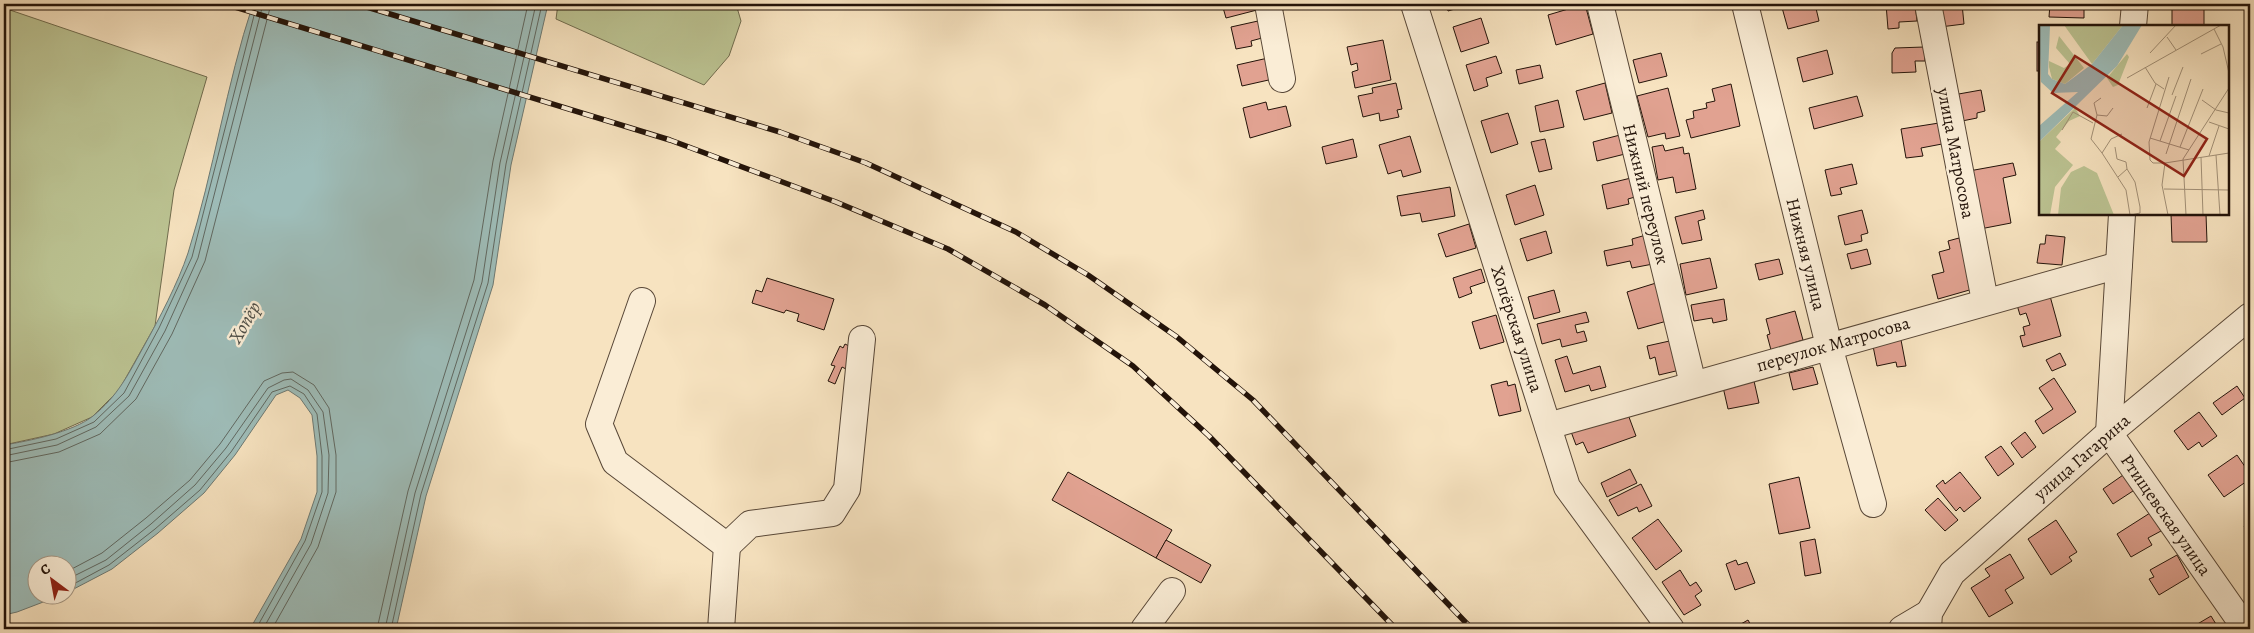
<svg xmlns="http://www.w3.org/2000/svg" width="2254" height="633" viewBox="0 0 2254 633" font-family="Alegreya,serif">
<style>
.green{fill:#bcc493;stroke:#706c4e}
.water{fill:#9ebdb9;stroke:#6d7973}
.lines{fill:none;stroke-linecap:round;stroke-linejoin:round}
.shore{stroke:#606861;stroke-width:1}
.building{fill:#e1a291;stroke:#231309}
.minor-casing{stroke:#584737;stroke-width:28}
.minor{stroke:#faedd6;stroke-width:26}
.rail-casing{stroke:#231309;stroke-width:5.5}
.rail{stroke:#faedd6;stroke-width:4;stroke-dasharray:11;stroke-linecap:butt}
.labels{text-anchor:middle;stroke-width:5;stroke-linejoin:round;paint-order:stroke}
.street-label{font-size:18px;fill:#231309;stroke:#faedd6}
.water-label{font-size:19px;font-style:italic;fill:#4e4e47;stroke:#faedd6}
.inset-road{fill:none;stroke:#a29077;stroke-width:1}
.view{fill:#8f2418;fill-opacity:0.15;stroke:#8f2418;stroke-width:2.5}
.inset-edge{fill:none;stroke:#231309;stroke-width:2.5}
</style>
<rect width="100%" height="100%" fill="#f7e3c0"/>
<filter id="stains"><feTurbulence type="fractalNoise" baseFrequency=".004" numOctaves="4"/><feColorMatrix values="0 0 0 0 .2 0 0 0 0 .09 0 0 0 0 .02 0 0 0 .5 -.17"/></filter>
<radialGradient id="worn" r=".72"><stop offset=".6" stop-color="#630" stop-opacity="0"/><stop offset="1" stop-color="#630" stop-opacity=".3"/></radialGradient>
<g class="green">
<path d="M558 4H736L741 21 729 56 704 85 556 19Z"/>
<path d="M4 8 207 77 174 190 155 326 119 390 92 417 54 434 4 445Z"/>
</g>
<path class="water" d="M253 4H548L511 165 493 285 426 496 396 629H250L301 539 317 492V456L312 415 300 398 288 390 276 395 235 455 204 493 158 533 112 569 68 592V566H38V596H59L17 612 4 615V445C29 441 73 432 93 416 118 396 129 373 144 346 159 319 178 283 188 253 214 171 226 85 253 4Z"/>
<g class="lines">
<g class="shore">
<path d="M4 450 56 439 94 422 124 393 159 328 192 257 257 4"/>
<path d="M4 456 57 445 96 427 129 396 165 331 198 258 263 4"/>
<path d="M4 463 59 452 100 434 136 399 172 334 205 261 271 4"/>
<path d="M68 571 102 553 146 518 190 480 220 444 264 381 282 373 293 372 314 385 329 408 336 455V492L318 547 272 629"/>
<path d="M68 579 106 560 151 524 195 485 226 448 268 388 284 380 291 379 308 390 323 412 329 455 328 493 311 544 263 629"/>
<path d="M68 587 109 565 155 529 200 490 231 452 272 392 290 386 304 394 317 414 322 456V492L305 541 256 629"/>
<path d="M377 629 408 491 474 280 493 161 528 4"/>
<path d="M385 629 415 493 482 282 500 163 536 4"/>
<path d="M391 629 421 494 488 283 506 164 542 4"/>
</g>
</g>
<g class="building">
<path d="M1222 4H1255L1257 10 1226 18Z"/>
<path d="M1343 4H1364L1344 8Z"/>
<path d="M1446 4H1472L1448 11Z"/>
<path d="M1547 4H1567L1548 8Z"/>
<path d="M1585 4 1593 34 1556 45 1548 15Z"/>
<path d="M1781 4H1815L1819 21 1788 29Z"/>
<path d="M1886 4H1915L1917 21 1899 22V28L1888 29Z"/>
<path d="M1938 4H1962L1964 24 1940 27Z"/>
<path d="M2050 4H2084V18L2049 17Z"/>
<rect x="2172" y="4" width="32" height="22"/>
<path d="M1481 18 1489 43 1461 52 1453 27Z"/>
<path d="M1258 21 1262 38 1251 41 1252 46 1236 49 1231 27Z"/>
<path d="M1383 40 1391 80 1355 88 1352 72 1358 70 1357 63 1351 65 1347 47Z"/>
<rect x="2037" y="42" width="3" height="29"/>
<path d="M1924 47 1925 61H1915L1916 72 1892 73V53L1895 48Z"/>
<path d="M1827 50 1833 74 1803 82 1797 58Z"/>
<path d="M1661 53 1667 76 1639 83 1633 60Z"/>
<path d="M1496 56 1502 73 1486 78 1488 86 1474 91 1466 65Z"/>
<path d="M1268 58 1273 79 1242 86 1237 65Z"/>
<path d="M1540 65 1543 78 1519 84 1516 70Z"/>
<path d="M1396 83 1402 109 1397 110 1399 117 1380 121 1379 113 1363 117 1358 96 1373 93 1372 88Z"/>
<path d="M1605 83 1612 113 1584 120 1576 91Z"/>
<path d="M1731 84 1740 126 1691 138 1686 120 1694 118 1693 111 1707 108 1706 103 1715 101 1712 89Z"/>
<path d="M1668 88 1680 136 1666 139 1665 133 1648 137 1637 96Z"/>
<path d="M1981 90 1985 111 1977 113V118L1957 122 1953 95Z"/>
<path d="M1857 96 1863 116 1814 129 1809 108Z"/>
<path d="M1558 100 1564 127 1540 132 1535 106Z"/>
<path d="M1266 102 1268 110 1286 106 1291 126 1250 138 1243 108Z"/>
<path d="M1508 113 1518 144 1491 153 1481 121Z"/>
<path d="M1939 123 1942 144 1921 148 1923 156 1906 158 1901 129Z"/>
<path d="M1620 135 1625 154 1597 161 1593 142Z"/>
<path d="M1410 136 1421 172 1403 177 1401 170 1388 174 1379 145Z"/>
<path d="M1353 139 1357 157 1326 164 1322 147Z"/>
<path d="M1545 139 1552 169 1539 172 1531 142Z"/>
<path d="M1663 145 1665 151 1683 147 1684 154 1689 153 1696 189 1676 193 1673 177 1658 180 1652 147Z"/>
<path d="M2013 163 2016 175 2003 178 2011 223 1980 229 1969 171Z"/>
<path d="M1852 164 1857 184 1840 188 1842 194 1831 196 1825 170Z"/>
<path d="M1631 178 1635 197 1628 199 1629 204 1607 209 1602 185Z"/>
<path d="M1535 185 1544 215 1515 225 1506 195Z"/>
<path d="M1450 187 1455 216 1422 222 1420 213 1401 216 1397 196Z"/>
<path d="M1703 210 1705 219 1698 221 1702 240 1682 244 1675 217Z"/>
<path d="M1862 210 1868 233 1861 235 1862 241 1845 245 1838 216Z"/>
<path d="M2171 214H2206L2207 242H2172Z"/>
<path d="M1469 224 1476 248 1446 257 1438 234Z"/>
<path d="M1546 231 1552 253 1527 261 1520 239Z"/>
<path d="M1646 235 1653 264 1632 268 1630 261 1607 266 1604 251 1633 245 1632 239Z"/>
<path d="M2046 235 2065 237 2062 265 2037 263 2040 244H2045Z"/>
<path d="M1959 238 1973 289 1938 299 1932 275 1944 272 1939 252 1950 249 1948 241Z"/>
<path d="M1867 249 1871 264 1851 269 1847 254Z"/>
<path d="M1710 258 1717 288 1686 295 1680 264Z"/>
<path d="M1779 259 1783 274 1759 280 1755 264Z"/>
<path d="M1481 269 1485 282 1470 287 1472 293 1459 298 1453 278Z"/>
<path d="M767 278 834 299 824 330 797 321 799 314 786 310 784 313 752 303 756 290 762 292Z"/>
<path d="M1656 283 1667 321 1638 329 1627 292Z"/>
<path d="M1554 290 1560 312 1534 319 1528 297Z"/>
<path d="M2050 296 2061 336 2023 347 2020 336 2025 335 2023 327 2030 325 2026 313 2020 315 2017 305Z"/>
<path d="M1724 299 1727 320 1713 323 1712 318 1694 321 1691 305Z"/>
<path d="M1795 311 1803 340 1771 350 1767 335 1770 334 1766 319Z"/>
<path d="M1586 312 1589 322 1575 325 1577 333 1584 331 1587 341 1562 347 1560 339 1542 344 1537 324Z"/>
<path d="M1496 315 1504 342 1480 349 1472 322Z"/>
<path d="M1674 340 1680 370 1659 375 1655 357 1650 359 1647 346Z"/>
<path d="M1901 340 1906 366 1897 367 1896 362 1877 366 1873 346Z"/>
<path d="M845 344 855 349 846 369 842 367 835 384 828 381 835 366 831 365 840 346 843 348Z"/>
<path d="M2060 353 2066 365 2052 371 2046 360Z"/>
<path d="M1567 356 1573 374 1600 366 1606 387 1591 391 1589 385 1565 392 1555 360Z"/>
<path d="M1813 367 1818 384 1793 390 1789 373Z"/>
<path d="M2054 378 2076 412 2043 434 2035 421 2053 409 2039 388Z"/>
<path d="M1507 381 1508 386 1515 384 1521 411 1499 416 1491 385Z"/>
<path d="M1754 381 1759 403 1728 409 1723 387Z"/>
<path d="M2237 386 2245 398 2222 415 2213 403Z"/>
<path d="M1626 409 1636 436 1588 453 1583 442 1576 445 1570 429Z"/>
<path d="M2199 412 2217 436 2202 447 2199 442 2188 450 2174 431Z"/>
<path d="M2025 432 2036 447 2022 458 2011 443Z"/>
<path d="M2001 446 2014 464 1998 476 1985 457Z"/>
<path d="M2237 455 2250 474V479L2224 497 2208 475Z"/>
<path d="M1630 469 1637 483 1607 497 1601 483Z"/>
<path d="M1068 472 1172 530 1156 558 1052 500Z"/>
<path d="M1960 472 1981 498 1964 512 1960 507 1956 511 1936 486 1943 480 1945 484Z"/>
<path d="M2126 473 2136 489 2113 504 2103 489Z"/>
<path d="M1799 477 1810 528 1779 534 1769 484Z"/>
<path d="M1641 484 1652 506 1639 512 1637 507 1618 516 1609 500Z"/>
<path d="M1938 498 1958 520 1945 531 1925 510Z"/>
<path d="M2150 513 2161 531 2148 538 2152 545 2131 557 2117 534Z"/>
<path d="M1658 519 1682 551 1656 570 1632 538Z"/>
<path d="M2056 520 2077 552 2069 557 2072 561 2051 575 2028 539Z"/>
<path d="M2250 521V535L2244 526Z"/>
<path d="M1815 539 1821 573 1805 576 1800 542Z"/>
<path d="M1166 540 1211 565 1201 583 1156 558Z"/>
<path d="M2010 554 2024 578 2005 590 2013 603 1989 617 1971 588 1990 576 1985 569Z"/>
<path d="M2177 555 2189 577 2159 595 2149 579 2154 577 2150 570Z"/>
<path d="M1736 560 1738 565 1747 562 1755 583 1735 590 1726 564Z"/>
<path d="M1680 570 1690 586 1696 582 1702 591 1695 596 1701 605 1684 615 1662 582Z"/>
<path d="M2211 616 2219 629H2189Z"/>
<path d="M1748 620 1753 629H1732Z"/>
</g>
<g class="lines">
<g class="minor-casing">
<g id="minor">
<path d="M1268 4 1282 79"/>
<path d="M1414 4 1567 487 1671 629"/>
<path d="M1600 4 1693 384"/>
<path d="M1745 4 1829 346 1873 504"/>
<path d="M1928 4 1985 301"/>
<path d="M2133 26 2135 4"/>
<path d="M2122 214 2109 433 2246 629"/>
<path d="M642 301 599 424 615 462 727 546 721 629"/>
<path d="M1548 426 2119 265"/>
<path d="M727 546 750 524 832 513 847 489 862 339"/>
<path d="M1144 629 1172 591"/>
<path d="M1902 629 1929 613"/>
<path d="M1928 629 1929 613 1952 573 2109 433 2250 316"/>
</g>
</g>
<use href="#minor" class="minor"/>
<g class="rail-casing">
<g id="rail">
<path d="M225 4 670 140 836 202 948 249 1045 305 1133 366 1209 436 1396 629"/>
<path d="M357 4 780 132 866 163 1016 232 1088 275 1177 337 1253 400 1472 629"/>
</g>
</g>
<use href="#rail" class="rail"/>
</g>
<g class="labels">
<g class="street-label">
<text transform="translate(1956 153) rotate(79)" y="6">улица Матросова</text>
<text transform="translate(1646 194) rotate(76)" y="6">Нижний переулок</text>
<text transform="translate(1806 254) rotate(76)" y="6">Нижняя улица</text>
<text transform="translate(1517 329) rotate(72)" y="6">Хопёрская улица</text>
<text transform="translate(1833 344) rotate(-16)" y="6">переулок Матросова</text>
<text transform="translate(2082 457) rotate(-41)" y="6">улица Гагарина</text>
<text transform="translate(2166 515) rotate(55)" y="6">Ртищевская улица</text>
</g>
<g class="water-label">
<text transform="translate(244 322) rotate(-60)" y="7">Хопёр</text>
</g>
</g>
<g transform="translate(2039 25)">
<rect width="190" height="190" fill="#f7e3c0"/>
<path d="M25 0H84L53 39ZM20 11 45 43 26 59 13 54 10 42V36L25 43 31 39 17 23ZM88 29 90 32 79 60 74 62 68 53ZM36 83 41 91 30 96 17 112 22 117 16 124 34 140 16 162 11 190H0V117ZM45 141 58 148 75 190H19L22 163 32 147Z" fill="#bcc493"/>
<path d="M0 0 11 1 9 49 13 54 26 59 53 39 84 0H103L78 41 0 117V101L39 67 14 68 2 57Z" fill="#9ebdb9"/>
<path class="inset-road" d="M175 4 184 22 190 48M128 12 137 25M111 28 137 0M162 29 182 19M106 42 116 58 125 64M130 52 110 117 111 135 114 138H126L190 128M88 53 182 0M133 70 144 42M62 73 55 78 58 90 52 114 63 128 72 114 83 109M163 75 177 85 190 88M108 83 117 59M58 90 68 91 74 83M170 97 190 104M23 105 34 87 54 98M111 113 150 125M121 116 137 71M76 122 78 134 87 137 88 144 79 152M141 122 164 64M63 128 87 165 91 190M127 129 152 54M177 130 181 190M170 131 180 101M162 132 164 190M126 138 123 160 129 190M88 144 96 157 101 182V188L92 190M125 164 190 165M147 190 144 134 190 63"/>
<path class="view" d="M36 31 168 114 145 151 13 68Z"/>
<rect width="190" height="190" class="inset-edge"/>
</g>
<rect width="2254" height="633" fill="none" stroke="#f7e3c0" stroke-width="20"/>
<rect x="5" y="5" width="2244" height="623" fill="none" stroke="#231309" stroke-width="2.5"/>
<rect x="10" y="10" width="2234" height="613" fill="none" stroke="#231309"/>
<g transform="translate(52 580) rotate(328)"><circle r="24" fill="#faedd6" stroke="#a49684"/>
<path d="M0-4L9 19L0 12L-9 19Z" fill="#8f2418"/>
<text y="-8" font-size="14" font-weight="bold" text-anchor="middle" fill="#231309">С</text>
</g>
<rect width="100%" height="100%" filter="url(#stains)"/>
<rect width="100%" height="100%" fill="url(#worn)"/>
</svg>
